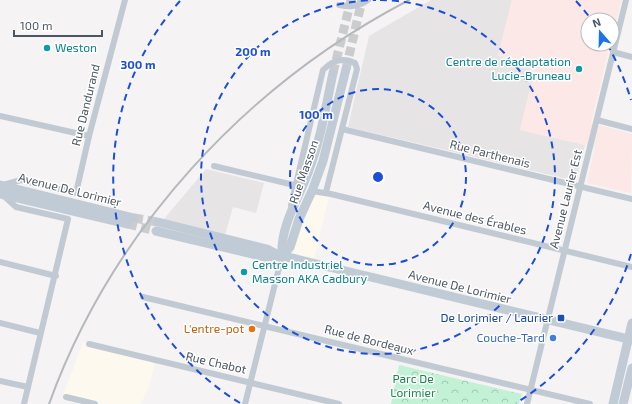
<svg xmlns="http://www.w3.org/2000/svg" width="632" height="404" viewBox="0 0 632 404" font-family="'Exo 2',sans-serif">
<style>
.commercial{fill:#fdf9ef}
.education{fill:#e6e4e5}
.medical{fill:#fce8e6}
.park{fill:url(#park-crowns)}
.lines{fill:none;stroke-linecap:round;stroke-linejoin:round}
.secondary-tunnel{stroke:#caccce;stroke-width:9;stroke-dasharray:9 4.5;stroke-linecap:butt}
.street{stroke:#c1cad2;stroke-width:6}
.secondary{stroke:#c1cbd6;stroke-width:9}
.rail{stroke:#b5b8bd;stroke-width:2}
.ring{fill:none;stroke:#1d4ed8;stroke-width:2;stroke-dasharray:7 5}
.culture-dot{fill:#0f9aa8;stroke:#fff;stroke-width:1.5}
.transit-dot{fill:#1a4fb4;stroke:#fff;stroke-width:1.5}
.food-dot{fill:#e8710a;stroke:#fff;stroke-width:1.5}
.shop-dot{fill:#3f7fe0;stroke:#fff;stroke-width:1.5}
.labels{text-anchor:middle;stroke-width:3;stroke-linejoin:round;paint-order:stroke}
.culture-label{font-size:12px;fill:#0d838f;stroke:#fff;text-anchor:start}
.street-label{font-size:12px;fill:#4a5661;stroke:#fff}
.transit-label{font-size:12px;fill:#164399;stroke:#fff;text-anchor:end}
.food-label{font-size:12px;fill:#c56008;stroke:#fff;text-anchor:end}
.shop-label{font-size:12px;fill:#366cbe;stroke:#fff;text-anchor:end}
.park-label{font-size:12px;fill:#17864f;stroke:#fff}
.centre{fill:#1d4ed8;stroke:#fff;stroke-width:2}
.ring-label{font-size:12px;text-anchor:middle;font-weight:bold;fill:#1d4ed8;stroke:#fff;stroke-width:3;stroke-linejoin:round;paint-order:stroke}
</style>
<defs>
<pattern id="park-crowns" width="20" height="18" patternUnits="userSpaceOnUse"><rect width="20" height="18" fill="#c3f1d5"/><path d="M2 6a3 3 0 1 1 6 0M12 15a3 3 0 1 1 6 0" fill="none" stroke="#a0c6b0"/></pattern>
</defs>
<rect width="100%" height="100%" fill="#f5f3f3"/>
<g class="commercial">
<path d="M316 195 329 197 314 259 293 253 312 200Z"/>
<path d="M83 342 156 359 149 387 141 404H98L63 395Z"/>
</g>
<g class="education">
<path d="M431 0H512L498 56 529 64 532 81 520 130 585 145 576 181 348 127 369 36Z"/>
<path d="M206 169 264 183 256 213 233 207 225 235 164 219Z"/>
</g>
<path class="medical" d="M512 0H621L612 37V20H588V44H610L591 123 632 134 631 193 587 183 595 147 520 130 532 81 529 64 498 56Z"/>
<path class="park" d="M399 365 522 394 519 404H391Z"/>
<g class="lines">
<g class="secondary-tunnel">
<path d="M346 69 362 0"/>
<path d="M333 73 351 0"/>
<path d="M134 218 158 222"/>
<path d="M128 224 156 231"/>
</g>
<g class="street">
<path d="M339 5C350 7 359 7 368 0"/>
<path d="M613 52 632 57"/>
<path d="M0 116 89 136"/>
<path d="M597 120 632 129"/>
<path d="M342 129 632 199"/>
<path d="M214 166 298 186"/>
<path d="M3 185 21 180 76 193 89 136 125 0"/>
<path d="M312 191 331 194 632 267"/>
<path d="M4 196 16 207 68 219 24 404"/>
<path d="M291 205 323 70C332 61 343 57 355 63L357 69 326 192"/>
<path d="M0 262 56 276"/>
<path d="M143 297 590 404"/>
<path d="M0 323 40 333"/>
<path d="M89 344 339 404"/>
<path d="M0 381 28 387"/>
<path d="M66 397 95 404"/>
<path d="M245 404 282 256"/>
<path d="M527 404 626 0"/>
</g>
<g class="secondary">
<path d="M0 185 134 218"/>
<path d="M0 194 128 224"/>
<path d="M158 222 267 249 280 256"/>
<path d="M156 231 265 257 282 256 296 259 632 340"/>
<path d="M282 256 290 247 299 219 312 191 323 161 346 69"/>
<path d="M282 256C280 225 299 199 309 170 321 139 326 105 333 73"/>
<path d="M613 404 632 323"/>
<path d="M623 404 632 368"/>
</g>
<path class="rail" d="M49 404C112 230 246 85 409 0"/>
</g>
<g class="ring">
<circle cx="378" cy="177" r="88"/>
<path d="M380 0A177 177 0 1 1 376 0"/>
<path d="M631 254A265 265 0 0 1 516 403M240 403A265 265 0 0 1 180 1M576 1A265 265 0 0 1 591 19M607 44A265 265 0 0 1 631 100"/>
</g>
<g class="culture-dot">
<circle cx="47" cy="48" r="4"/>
<circle cx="579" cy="69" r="4"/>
<circle cx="244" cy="272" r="4"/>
</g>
<rect class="transit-dot" x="557" y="314" width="8" height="8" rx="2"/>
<circle class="food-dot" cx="252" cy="329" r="4"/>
<circle class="shop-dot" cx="553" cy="338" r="4"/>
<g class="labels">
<g class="culture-label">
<text x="55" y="52">Weston</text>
<text x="571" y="66" text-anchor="end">Centre de réadaptation<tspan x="571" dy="14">Lucie-Bruneau</tspan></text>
<text x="252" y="269">Centre Industriel<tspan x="252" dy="14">Masson AKA Cadbury</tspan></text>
</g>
<g class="street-label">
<text transform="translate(86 105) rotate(-76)" y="4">Rue Dandurand</text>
<text transform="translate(490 154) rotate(14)" y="4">Rue Parthenais</text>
<text transform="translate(304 172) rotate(-71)" y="4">Rue Masson</text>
<text transform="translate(70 190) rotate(14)" y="4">Avenue De Lorimier</text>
<text transform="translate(566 199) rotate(-76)" y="4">Avenue Laurier Est</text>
<text transform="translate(475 218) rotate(14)" y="4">Avenue des Érables</text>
<text transform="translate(460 287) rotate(14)" y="4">Avenue De Lorimier</text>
<text transform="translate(369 340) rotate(14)" y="4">Rue de Bordeaux</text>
<text transform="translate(216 363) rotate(13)" y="4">Rue Chabot</text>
</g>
<g class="transit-label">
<text x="553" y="322">De Lorimier / Laurier</text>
</g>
<g class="food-label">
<text x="244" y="333">L'entre-pot</text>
</g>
<g class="shop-label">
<text x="545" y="342">Couche-Tard</text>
</g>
<g class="park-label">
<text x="413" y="383">Parc De<tspan x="413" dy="14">Lorimier</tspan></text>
</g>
</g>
<circle cx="378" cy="177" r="6" class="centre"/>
<g class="ring-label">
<text x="253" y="56">200 m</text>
<text x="138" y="69">300 m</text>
<text x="316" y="119">100 m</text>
</g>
<g transform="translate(600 32) rotate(340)"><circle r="19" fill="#ffffff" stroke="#b7bbc0"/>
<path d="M0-3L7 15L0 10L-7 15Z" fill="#1a73e8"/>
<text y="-6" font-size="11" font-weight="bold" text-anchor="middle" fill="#4a5661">N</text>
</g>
<path d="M14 30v6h88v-6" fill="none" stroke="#4a5661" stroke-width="2"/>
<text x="20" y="30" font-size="12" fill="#4a5661" stroke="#ffffff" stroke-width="3" paint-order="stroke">100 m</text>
</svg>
